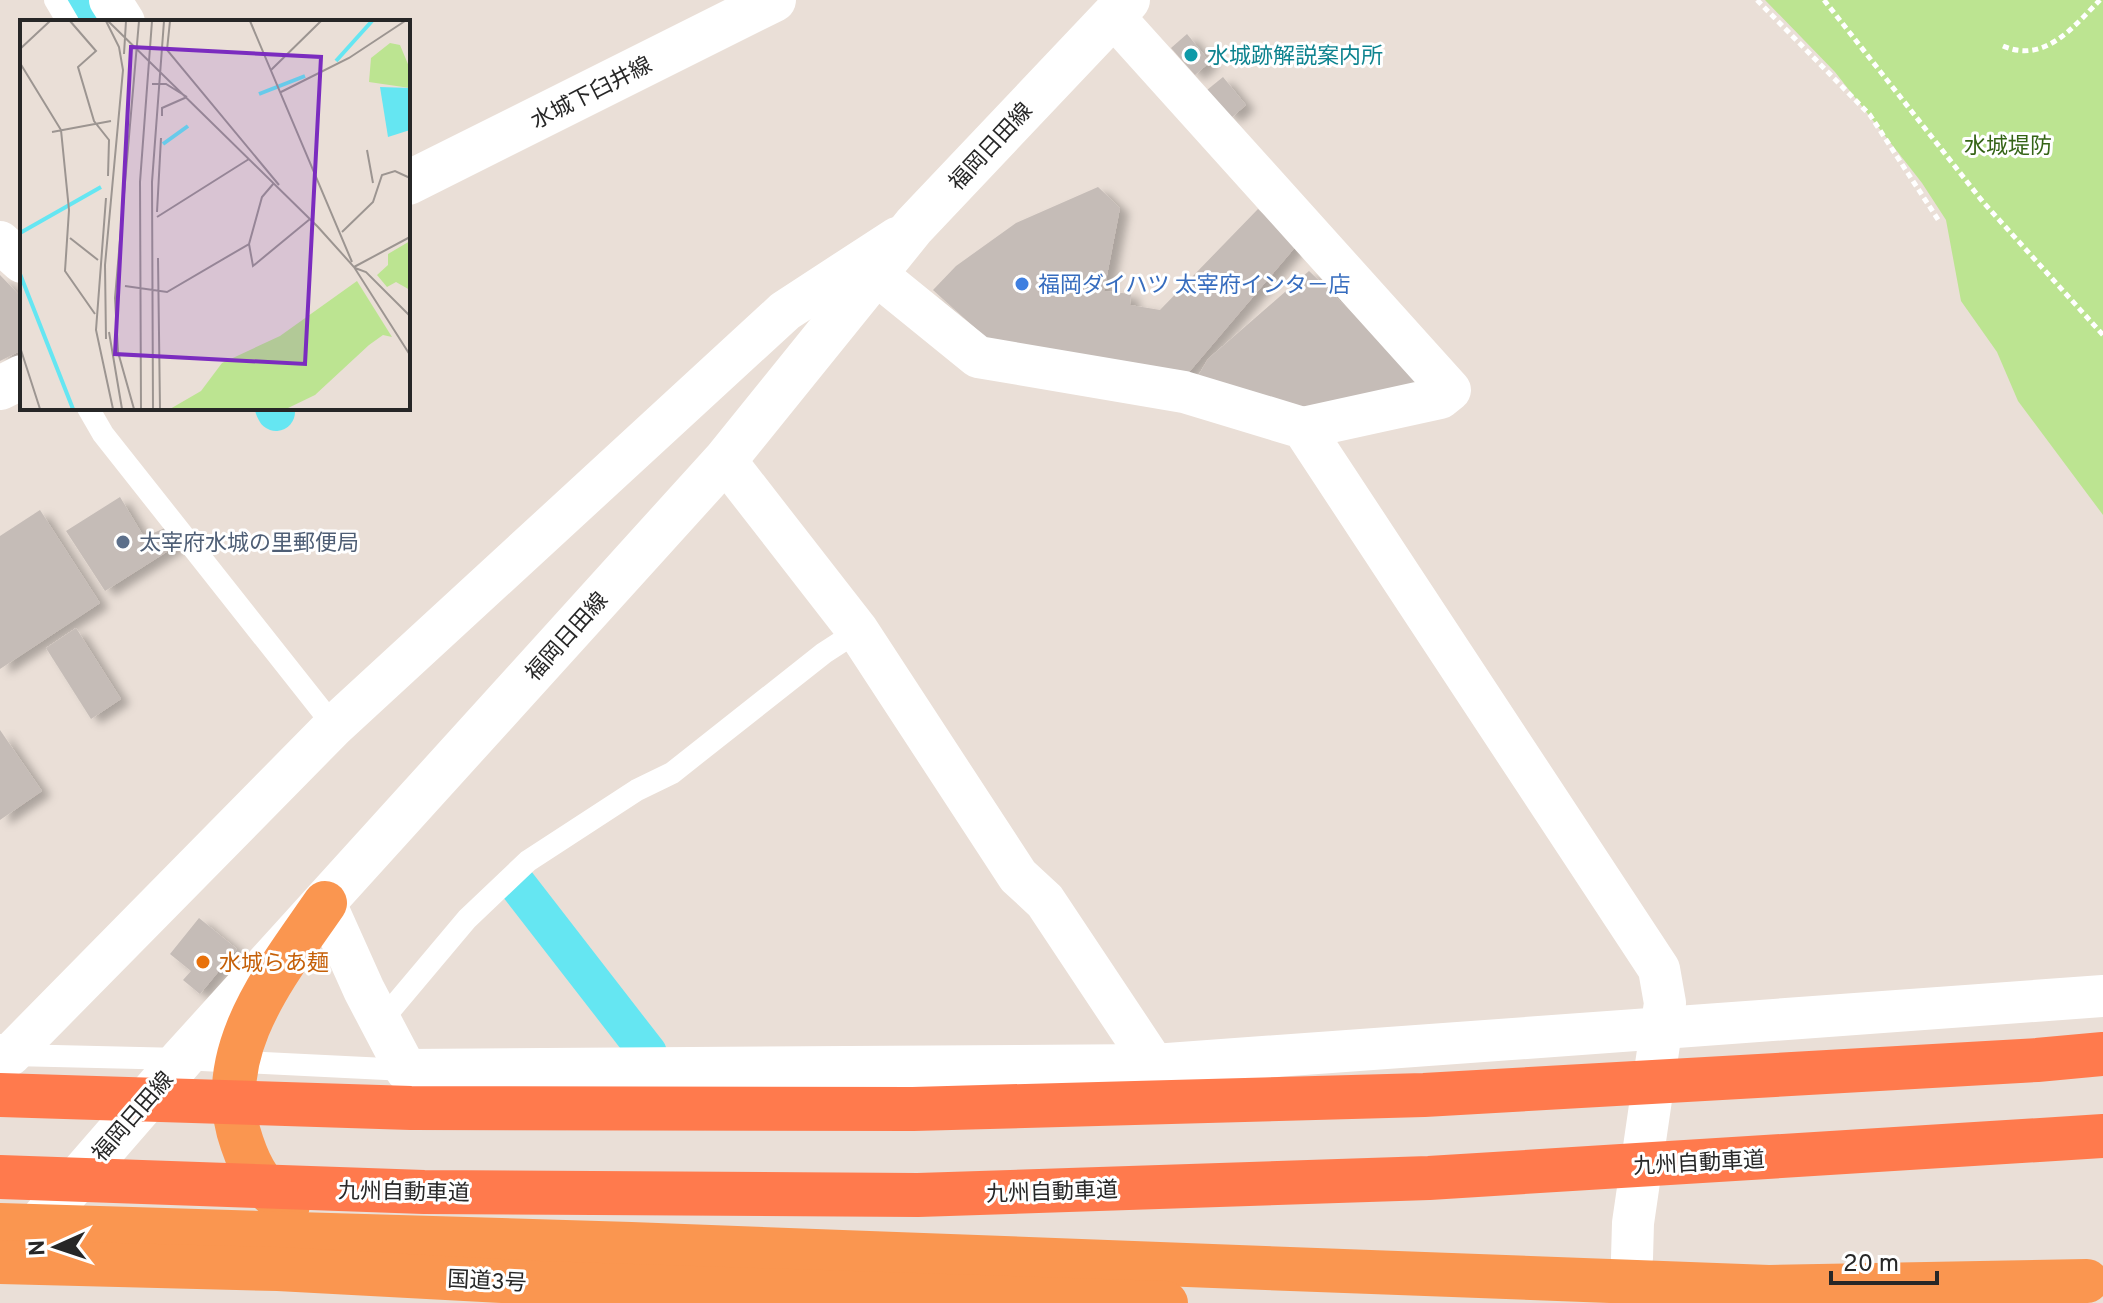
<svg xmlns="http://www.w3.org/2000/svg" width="2103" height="1303" viewBox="0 0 2103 1303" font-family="Overpass,'Noto Sans JP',sans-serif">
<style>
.green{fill:#bce491}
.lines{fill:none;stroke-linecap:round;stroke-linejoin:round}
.canal{stroke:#65e6f2;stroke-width:38}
.building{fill:#c5bcb7;filter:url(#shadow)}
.path{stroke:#fff;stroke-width:5;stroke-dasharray:6 4;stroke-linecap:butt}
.service{stroke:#fff;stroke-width:22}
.minor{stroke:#fff;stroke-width:42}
.secondary{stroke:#fff;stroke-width:44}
.trunk{stroke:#fa9650;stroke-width:44}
.motorway{stroke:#ff7a4d;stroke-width:44}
.culture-dot{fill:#0f9aa8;stroke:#fff;stroke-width:3}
.shop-dot{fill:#3f7fe0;stroke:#fff;stroke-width:3}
.service-dot{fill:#5c6f8a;stroke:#fff;stroke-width:3}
.food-dot{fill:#e8710a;stroke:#fff;stroke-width:3}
.labels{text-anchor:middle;stroke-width:6;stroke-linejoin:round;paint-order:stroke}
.culture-label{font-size:22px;fill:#0d838f;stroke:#fff;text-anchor:start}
.street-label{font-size:22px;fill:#272727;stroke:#fff}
.park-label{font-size:22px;fill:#356416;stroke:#fff}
.shop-label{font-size:22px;fill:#366cbe;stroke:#fff;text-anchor:start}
.service-label{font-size:22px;fill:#4e5e75;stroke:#fff;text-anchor:start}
.food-label{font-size:22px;fill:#c56008;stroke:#fff;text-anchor:start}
.inset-river{fill:none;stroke:#65e6f2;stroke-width:4}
.inset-road{fill:none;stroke:#9c9591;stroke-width:2}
.view{fill:#7b2cbf;fill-opacity:0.15;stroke:#7b2cbf;stroke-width:4}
.inset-edge{fill:none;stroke:#272727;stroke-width:4}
</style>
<defs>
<filter id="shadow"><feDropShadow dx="9" dy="5" stdDeviation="4" flood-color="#0004"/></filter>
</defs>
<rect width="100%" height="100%" fill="#eadfd7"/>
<path class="green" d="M1765 0H2103V515L2018 401 1997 352 1961 301 1946 220 1922 183 1835 72Z"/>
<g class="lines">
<g class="canal">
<path d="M82 0 95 22"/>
<path d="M274 408 276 412"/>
<path d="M517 884 648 1053"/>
</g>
</g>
<g class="building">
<path d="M1187 34 1210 62 1195 75 1171 48Z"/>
<path d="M1223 77 1246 105 1231 118 1207 90Z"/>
<path d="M1098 187 1120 208 1104 291 1131 294 1130 305 1160 310 1258 209 1297 245 1184 378 994 345 933 290 956 266 1016 223Z"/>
<path d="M1309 271 1425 383 1316 413 1195 381 1208 359Z"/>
<path d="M0 275 22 298V332L19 335 22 350 0 361Z"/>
<path d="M120 497 144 537 165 528 176 546 105 591 66 531Z"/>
<path d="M40 510 100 603 0 669V536Z"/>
<path d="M76 628 121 699 91 719 46 648Z"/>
<path d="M0 730 42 791 0 820Z"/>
<path d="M199 918 237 949 200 994 183 980 191 971 170 954Z"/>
</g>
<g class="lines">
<g class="path">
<path d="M1757 0 1870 115 1939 221"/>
<path d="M1824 0 1983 202 2103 335"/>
<path d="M2003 46C2045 64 2073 27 2100 0"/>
</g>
<g class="service">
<path d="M55 0 68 22"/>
<path d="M88 408 103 434 334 726"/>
<path d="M382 1020 467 919 528 861 637 790 672 773 824 653 858 631"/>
<path d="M12 1055 182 1059 406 1070"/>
</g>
<g class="minor">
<path d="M110 0 124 22"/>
<path d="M1113 16 1450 390 1440 398 1303 428"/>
<path d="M0 242 22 262"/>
<path d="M877 275 978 357 1184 392 1303 428 1659 969 1665 1003 1633 1223 1632 1258"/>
<path d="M725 460 858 631 1018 876 1045 901 1154 1065"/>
<path d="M325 903 364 990 406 1070 1154 1065 2103 996"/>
<path d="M0 1055H10L334 726 785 311 897 238"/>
</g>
<g class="secondary">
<path d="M408 183 774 0"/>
<path d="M0 388 22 377"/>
<path d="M16 1250 182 1059 725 460 914 226 1128 0"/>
</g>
<g class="trunk">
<path d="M288 1205C263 1191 251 1170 242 1143 210 1053 277 973 325 903"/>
<path d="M0 1225 631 1244 1769 1287 2087 1281"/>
<path d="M0 1262 278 1269 539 1283 1166 1303"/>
</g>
<g class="motorway">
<path d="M0 1095 411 1108 913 1109 1424 1095 2037 1060 2103 1054"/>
<path d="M0 1177 424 1192 918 1195 1429 1178 2103 1136"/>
</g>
</g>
<circle class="culture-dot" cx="1191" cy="55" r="8"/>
<circle class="shop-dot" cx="1022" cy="284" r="8"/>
<circle class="service-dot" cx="123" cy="542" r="8"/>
<circle class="food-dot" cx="203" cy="962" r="8"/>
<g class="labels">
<g class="culture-label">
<text x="1207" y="63">水城跡解説案内所</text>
</g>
<g class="street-label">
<text transform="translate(591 92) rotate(-27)" y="8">水城下臼井線</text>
<text transform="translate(990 146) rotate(-47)" y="8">福岡日田線</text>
<text transform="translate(566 636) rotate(-48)" y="8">福岡日田線</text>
<text transform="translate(132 1116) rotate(-49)" y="8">福岡日田線</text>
<text transform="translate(1699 1162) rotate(-3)" y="8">九州自動車道</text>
<text transform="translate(404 1191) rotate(1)" y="8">九州自動車道</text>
<text transform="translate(1052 1191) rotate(-2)" y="8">九州自動車道</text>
<text transform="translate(487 1280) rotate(3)" y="8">国道3号</text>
</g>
<g class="park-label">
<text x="2008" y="153">水城堤防</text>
</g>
<g class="shop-label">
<text x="1038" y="292">福岡ダイハツ 太宰府インタ－店</text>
</g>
<g class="service-label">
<text x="139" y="550">太宰府水城の里郵便局</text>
</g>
<g class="food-label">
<text x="219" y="970">水城らあ麺</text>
</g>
</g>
<g transform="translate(20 20)">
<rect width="390" height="390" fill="#eadfd7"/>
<path d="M370 23 380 25 390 49V68L349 62 351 38ZM390 221V270L376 262 367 267 357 255 368 245V234ZM337 261 372 317 363 315 349 325 295 375 266 389H150L181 371 202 343 260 316Z" fill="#bce491"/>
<path d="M360 67 390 68V110L368 117Z" fill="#65e6f2"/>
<path class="inset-river" d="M316 41 352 1M239 74 285 56M143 124 168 106M0 213 81 167M0 254 53 389"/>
<path class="inset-road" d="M50 1 76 31 58 47 74 101 89 120 88 156M88 1 298 207 334 247 390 335M150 1 147 30 259 165M230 1 332 242M0 29 30 1M104 34 106 1M0 43 41 110 49 190 45 251 75 294M251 50 301 1M132 64H146L167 77M261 72 329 38 385 1M142 96V88L167 77M32 112 91 101M347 130 353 163M86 178 76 310 93 389M137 192 141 118M137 197 229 139M322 212 353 182 362 155 375 151 390 158M50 218 78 240M229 224 233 246 290 199M138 238 140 389M334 247 390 217M335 248 346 252 390 296M105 266 147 272 229 224 242 177 254 163M89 312 102 389M86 319 85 245 103 50 99 27 86 1M0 327 20 389M114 389 98 332 95 278 119 1M121 389 120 162 132 1M133 389 132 162 144 1"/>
<path class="view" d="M111 27 301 37 285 344 95 334Z"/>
<rect width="390" height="390" class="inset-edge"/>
</g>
<g transform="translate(56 1247) rotate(267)" stroke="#ffffff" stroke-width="6" paint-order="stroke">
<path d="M0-6L14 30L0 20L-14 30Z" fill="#272727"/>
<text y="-12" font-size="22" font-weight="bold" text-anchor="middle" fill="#272727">N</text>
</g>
<path d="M1831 1271v12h106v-12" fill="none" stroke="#272727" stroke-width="4"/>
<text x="1843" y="1271" font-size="24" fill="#272727" stroke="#ffffff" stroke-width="6" paint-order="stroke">20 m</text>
</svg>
